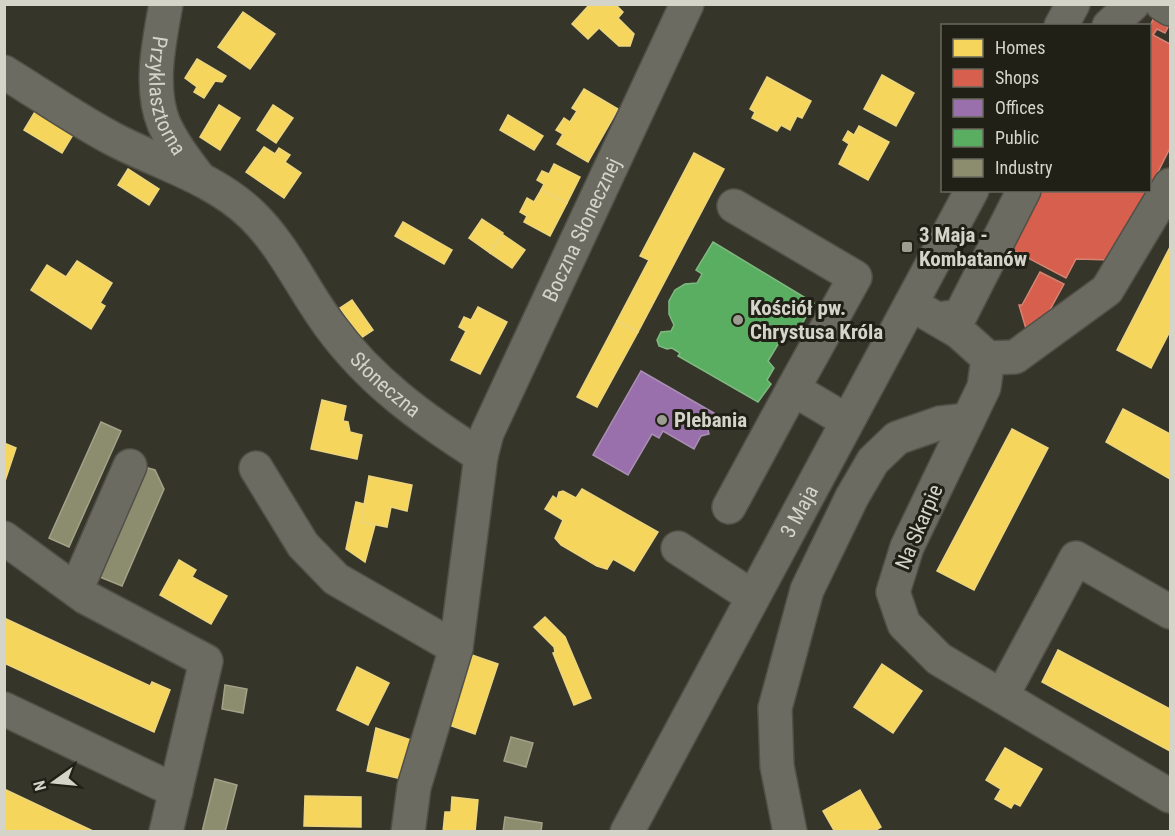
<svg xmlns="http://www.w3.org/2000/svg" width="1175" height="836" viewBox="0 0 1175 836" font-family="'Roboto Condensed',sans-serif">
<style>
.homes{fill:#f6d55c;stroke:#ecd57d;stroke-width:1.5}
.shops{fill:#d6604d;stroke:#d58372;stroke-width:1.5}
.offices{fill:#9970ab;stroke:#ab8eb4;stroke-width:1.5}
.public{fill:#5aae61;stroke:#7fb980;stroke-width:1.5}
.industry{fill:#8c8c6e;stroke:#a2a289;stroke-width:1.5}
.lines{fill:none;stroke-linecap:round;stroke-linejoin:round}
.minor-casing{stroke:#515047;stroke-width:36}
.minor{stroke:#6c6b62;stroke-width:33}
.poi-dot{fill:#9d9c91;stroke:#202017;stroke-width:2}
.labels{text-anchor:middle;stroke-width:6;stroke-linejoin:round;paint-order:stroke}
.street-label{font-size:21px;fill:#d4d4c9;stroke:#202017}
.poi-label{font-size:21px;font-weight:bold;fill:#d4d4c9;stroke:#202017;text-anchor:start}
</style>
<rect width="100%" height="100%" fill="#36352a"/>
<g class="homes">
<path d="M590 4H615L623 12 618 18 634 34 630 46H619L599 28 588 39 572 24Z"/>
<path d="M243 12 275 34 250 69 218 47Z"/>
<path d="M197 59 226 76 222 82 215 81 204 98 194 92 197 87 185 78Z"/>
<path d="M882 75 914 93 896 126 864 109Z"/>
<path d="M767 77 811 101 802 118 797 116 790 130 781 125 777 131 752 118 755 112 750 109Z"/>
<path d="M584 89 618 109 588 162 557 144 563 134 556 130 564 118 570 122 577 111 572 108Z"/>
<path d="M219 105 240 118 220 150 200 137Z"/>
<path d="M273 105 293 118 276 143 257 130Z"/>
<path d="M36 110 74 133 62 153 24 130Z"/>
<path d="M508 115 543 136 534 150 500 130Z"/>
<path d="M859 126 889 142 868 180 839 164 849 144 843 140 848 131 854 135Z"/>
<path d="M264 147 275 154 279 148 290 155 285 162 301 173 284 198 246 172Z"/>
<path d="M694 153 724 169 638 332 617 321 649 260 640 256Z"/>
<path d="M554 164 580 177 567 203 541 190 544 184 537 180 542 171 549 174Z"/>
<path d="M128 169 159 189 149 205 118 185Z"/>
<path d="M541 190 567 203 550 236 524 222 527 216 520 212 527 198 534 202Z"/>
<path d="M482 219 503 233 490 253 469 238Z"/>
<path d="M403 222 452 250 444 264 395 236Z"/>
<path d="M502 234 525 250 512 268 490 253Z"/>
<path d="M1170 247V331L1151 368 1117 350Z"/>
<path d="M77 261 112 283 100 303 105 306 91 329 31 290 47 265 66 277Z"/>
<path d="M352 300 373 330 361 338 340 308Z"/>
<path d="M478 307 507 322 480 374 451 360 466 331 459 327 464 317 471 320Z"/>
<path d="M617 321 638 332 597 407 577 397Z"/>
<path d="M322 400 346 406 343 421 348 422 350 432 362 435 357 459 311 449Z"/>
<path d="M1123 409 1170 434V479L1106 442Z"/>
<path d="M1012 429 1048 448 974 590 937 571Z"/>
<path d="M4 443 16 448 4 484Z"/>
<path d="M369 476 412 485 407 511 391 507 387 527 361 522Z"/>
<path d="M582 489 658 532 634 571 613 559 607 569 597 566 561 545 555 538 563 520 545 509 553 496 557 499 559 492 563 491 576 498Z"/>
<path d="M356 502 364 504 361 522 375 525 365 562 346 549Z"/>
<path d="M179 560 196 570 192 577 227 596 211 624 160 595Z"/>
<path d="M545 617 565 637 591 698 574 705 553 653 555 652 554 647 534 627Z"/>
<path d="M4 618 150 686 152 682 170 690 154 732 4 663Z"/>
<path d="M1058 650 1170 709V751L1042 682Z"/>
<path d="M472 655 498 664 475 734 449 725Z"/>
<path d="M882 664 922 691 893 733 854 707Z"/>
<path d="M357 667 389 683 368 725 337 710Z"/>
<path d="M376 728 411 740 402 779 367 771Z"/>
<path d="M1005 748 1042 769 1020 806 1014 803 1011 808 995 799 1001 789 986 780Z"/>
<path d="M4 789 95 832H4Z"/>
<path d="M860 790 881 827 873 832H835L823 811Z"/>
<path d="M305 796 361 797V827L304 826Z"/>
<path d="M452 797 478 800 475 832H443L445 812H451Z"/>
</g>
<g class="shops">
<path d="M1153 19 1168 27 1165 33 1157 29 1153 35 1170 44V148L1150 188V27Z"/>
<path d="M1032 190H1148L1112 260 1076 259 1066 278 1011 249Z"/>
<path d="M1040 272 1064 284 1041 326 1026 329 1019 305H1022Z"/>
</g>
<path class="offices" d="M641 371 714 413 707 426 709 434 701 436 694 449 663 431 659 438 652 434 628 475 593 455Z"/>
<path class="public" d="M713 242 814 303 799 329 789 326 768 361 774 368 767 380 771 384 758 402 678 356 680 353 672 348 667 349 659 346 657 340 661 332 671 331 674 325 669 314V301L675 290 685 284 697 283 702 274 696 270Z"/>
<g class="industry">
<path d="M101 422 121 431 69 547 49 538Z"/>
<path d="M148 468 155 470 164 489 122 586 100 577Z"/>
<path d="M225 685 247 689 243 713 222 709Z"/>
<path d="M511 737 533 743 526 767 504 761Z"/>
<path d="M215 779 237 785 225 832H202Z"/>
<path d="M505 817 542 823 541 832H503Z"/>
</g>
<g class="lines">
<g class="minor-casing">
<g id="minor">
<path id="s1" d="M166 4C159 42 149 88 164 124 173 144 187 162 200 179"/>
<path d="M1162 4 1170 9"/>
<path d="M1061 26 1073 4"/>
<path d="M1109 26 1133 4"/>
<path id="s2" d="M4 72C40 94 75 119 113 139 159 163 214 178 252 215 285 247 303 290 330 326 371 382 423 419 481 456L456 648 414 787 408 832"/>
<path d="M734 206 855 277 793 389"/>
<path d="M911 304 959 332 988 358 984 387 907 547 893 592 904 624 939 659 1170 796"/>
<path d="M937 319 960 316 1024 190"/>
<path d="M988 358 1015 357 1107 290 1170 185"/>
<path id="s3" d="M481 456 487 433 687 4"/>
<path d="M256 468 303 545 336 579 456 648"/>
<path d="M729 507 793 389 847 421"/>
<path d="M4 538 85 597 206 661 166 832"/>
<path d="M678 548 753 597"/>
<path d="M76 590 130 466"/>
<path d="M1002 696 1076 558 1170 612"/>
<path d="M4 709 176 791"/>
<path id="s4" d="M627 832 972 190"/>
<path d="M790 832 777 766 775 708 807 590 852 497 873 461 897 438 940 423 968 420"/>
</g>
</g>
<use href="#minor" class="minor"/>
</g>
<g class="poi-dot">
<rect x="901" y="241" width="12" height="12" rx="3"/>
<circle cx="738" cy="320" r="6"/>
<circle cx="662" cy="420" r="6"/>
</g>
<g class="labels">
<g class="street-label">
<text dy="7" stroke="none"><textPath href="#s1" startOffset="94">Przyklasztorna</textPath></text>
<text dy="7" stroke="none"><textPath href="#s3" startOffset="248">Boczna Słonecznej</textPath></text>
<text dy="7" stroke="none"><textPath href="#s2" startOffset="504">Słoneczna</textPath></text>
<text dy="7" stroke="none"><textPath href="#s4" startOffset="364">3 Maja</textPath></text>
<text transform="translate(919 527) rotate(-67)" y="7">Na Skarpie</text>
</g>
<g class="poi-label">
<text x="919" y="242">3 Maja -<tspan x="919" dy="24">Kombatanów</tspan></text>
<text x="750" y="315">Kościół pw.<tspan x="750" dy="24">Chrystusa Króla</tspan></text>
<text x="674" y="427">Plebania</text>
</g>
</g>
<rect width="1175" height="836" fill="none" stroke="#d4d4c9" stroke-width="12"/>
<rect x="941" y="24" width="210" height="168" fill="#202017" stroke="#68685e" stroke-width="1.5"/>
<rect x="953" y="39" width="30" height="18" fill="#f6d55c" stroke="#68685e" stroke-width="1.5"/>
<text x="995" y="54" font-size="18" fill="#d4d4c9">Homes</text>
<rect x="953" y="69" width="30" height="18" fill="#d6604d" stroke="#68685e" stroke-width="1.5"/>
<text x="995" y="84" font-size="18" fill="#d4d4c9">Shops</text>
<rect x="953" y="99" width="30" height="18" fill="#9970ab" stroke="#68685e" stroke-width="1.5"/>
<text x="995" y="114" font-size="18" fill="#d4d4c9">Offices</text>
<rect x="953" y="129" width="30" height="18" fill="#5aae61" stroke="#68685e" stroke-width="1.5"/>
<text x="995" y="144" font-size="18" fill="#d4d4c9">Public</text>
<rect x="953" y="159" width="30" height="18" fill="#8c8c6e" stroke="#68685e" stroke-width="1.5"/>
<text x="995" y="174" font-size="18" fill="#d4d4c9">Industry</text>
<g transform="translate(54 782) rotate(255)" stroke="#202017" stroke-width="4.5" paint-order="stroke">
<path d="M0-4.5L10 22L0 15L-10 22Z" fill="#d4d4c9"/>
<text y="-9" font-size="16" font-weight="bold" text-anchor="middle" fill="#d4d4c9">N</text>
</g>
</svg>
